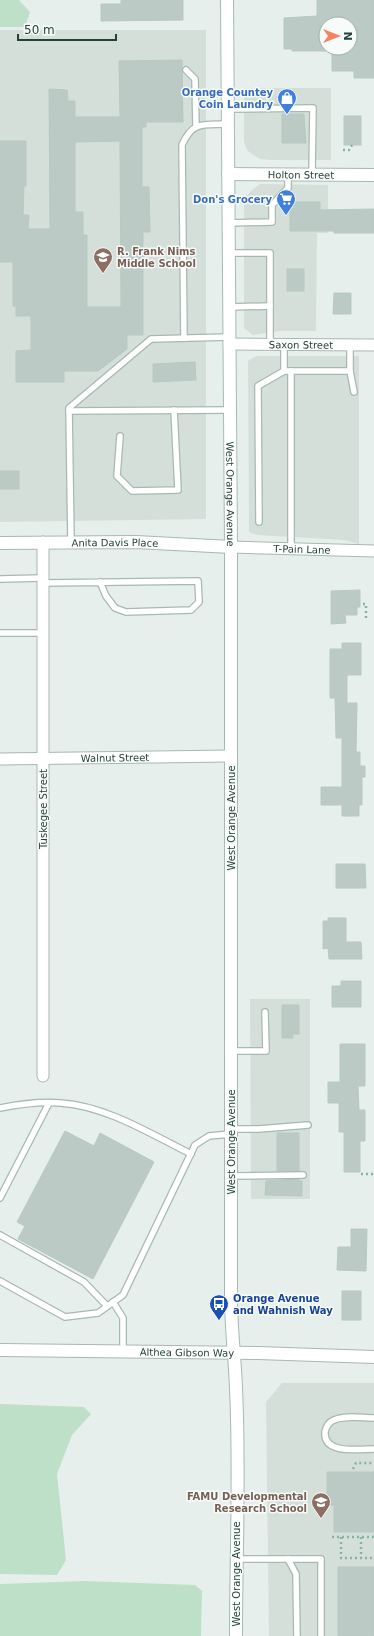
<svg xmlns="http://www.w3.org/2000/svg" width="374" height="1636" viewBox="0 0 374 1636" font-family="'DejaVu Sans',sans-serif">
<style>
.built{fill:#d4dfda}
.green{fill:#bfe0c8}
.building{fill:#bbcac4;stroke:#b8c9c2;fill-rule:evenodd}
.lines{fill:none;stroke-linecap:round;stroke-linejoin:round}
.service-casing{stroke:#a8b8b2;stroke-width:8}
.minor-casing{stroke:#a8b8b2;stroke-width:13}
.tertiary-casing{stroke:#a8b8b2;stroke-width:14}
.secondary-casing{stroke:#a4bbb3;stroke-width:14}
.path{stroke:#86b3a5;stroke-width:2.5;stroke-dasharray:2 3;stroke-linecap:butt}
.service{stroke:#fff;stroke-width:5.5}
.minor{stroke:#fff;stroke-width:11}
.tertiary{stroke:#fff;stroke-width:12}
.secondary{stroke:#fff;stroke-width:12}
.labels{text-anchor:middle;stroke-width:3;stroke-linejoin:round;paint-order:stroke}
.shop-label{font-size:10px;font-weight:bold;fill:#366cbe;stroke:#f7fbf9;text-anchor:end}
.street-label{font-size:10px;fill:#24423a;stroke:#f7fbf9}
.education-label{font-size:10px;font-weight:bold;fill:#785e54;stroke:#f7fbf9;text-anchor:start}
.transit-label{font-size:10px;font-weight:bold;fill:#164399;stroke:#f7fbf9;text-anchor:start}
</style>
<rect width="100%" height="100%" fill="#e6efeb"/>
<g class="built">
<path d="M0 30H206V519L0 522Z"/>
<path d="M244 88H331V160H271L260 159 253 155 247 150 244 141Z"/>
<path d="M260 184 328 185V233H317L316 331H279L253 335 244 328V199L252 190Z"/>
<path d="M256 356H359V544L344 540 257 535 249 532 248 361Z"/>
<path d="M250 999H310V1199H251Z"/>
<path d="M282 1383H374V1636H269L266 1402Z"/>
</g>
<g class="green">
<path d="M0 0H19L30 12 25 27H0Z"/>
<path d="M0 1404 84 1407 91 1414 72 1435 57 1474 66 1560 57 1575 0 1574Z"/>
<path d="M85 1581 195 1585 202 1591 201 1636H0V1584Z"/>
</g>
<g class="building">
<path d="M121 0H183V20L101 21V4H121Z"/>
<path d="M317 0H374V78H354V71H332V48H350V24H326V51H292V49H284V18L317 16Z"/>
<path d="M182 60 183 122H146V127H142V187H149L150 232H143V335H127V349L98 371H64V382H16V351L31 350V316H16V306H13V262H0V141H26V186H24L23 215H29L28 229H50L49 89 67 90 68 101H75V117H120L119 61ZM120 141 121 307H87V235H83V212H75V142Z"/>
<path d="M282 114H304L306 143H282Z"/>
<rect x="344" y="116" width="17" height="29"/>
<path d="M290 202H320V210L374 209V233H334V231H290Z"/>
<rect x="287" y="269" width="17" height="22"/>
<path d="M334 293H351V314H333Z"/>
<path d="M195 362 196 380 153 382V364Z"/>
<rect x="0" y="471" width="19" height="18"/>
<path d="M360 590V607H357V615H345L346 623 331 624V591Z"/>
<path d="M342 643H361V675H347V703H357L356 752H360V766H365V777H362V805H359V816H342V805H321V787H342V738H336L335 698H330V649H342Z"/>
<path d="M336 864H365L366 888H336Z"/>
<path d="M328 918H346V942H361L362 959H329L328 948 323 949V921H328Z"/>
<path d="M341 981H361V1007H332V986H341Z"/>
<path d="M282 1005H299V1034H293V1038H282Z"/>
<path d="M340 1044H365V1086H358L359 1110H365V1141H360V1172H344V1132H339V1103H328V1082H340Z"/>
<path d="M65 1131 94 1146 100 1133 154 1162 93 1279 18 1239 25 1226 17 1222Z"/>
<rect x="277" y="1133" width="22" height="38"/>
<path d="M299 1179V1181H302V1196L265 1195 266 1181Z"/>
<path d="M351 1229H367L366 1271 337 1270 338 1247H351Z"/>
<rect x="342" y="1291" width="19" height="29"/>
<path d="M327 1472H374V1532H334V1505L327 1506Z"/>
<rect x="338" y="1567" width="36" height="69"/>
</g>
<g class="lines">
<g class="service-casing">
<g id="service">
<path d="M186 70 195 79 196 127"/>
<path d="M228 109 313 108 312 175"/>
<path d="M229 223 272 222V205L288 188V175"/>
<path d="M229 253H270V344"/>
<path d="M229 307 270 306"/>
<path d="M184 338 182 145C193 120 204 125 228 124"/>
<path d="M284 344V371"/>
<path d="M350 345V371L354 392"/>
<path d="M291 371V549"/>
<path d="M69 411 229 410"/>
<path d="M120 436 117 476 132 491 178 490 174 410"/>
<path d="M259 522 258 386 284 371H350"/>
<path d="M71 542 69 408 151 339 229 337"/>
<path d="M0 579 43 578"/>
<path d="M43 583 198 581 199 602 191 610 126 612 115 608 106 596 100 582"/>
<path d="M0 633H43"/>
<path d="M231 1051H266L265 1012"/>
<path d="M0 1108C20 1104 40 1101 61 1103 106 1106 151 1134 191 1154"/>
<path d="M231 1129H259L308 1125"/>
<path d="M231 1176 303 1175"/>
<path d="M0 1198 49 1103"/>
<path d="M0 1235 84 1282 107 1306"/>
<path d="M0 1281 65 1317 98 1313 123 1295 195 1145 209 1136 231 1134"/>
<path d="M113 1302 123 1318V1352"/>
<path d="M374 1418C362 1418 345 1415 334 1420 329 1422 326 1427 325 1432 323 1455 360 1449 374 1449"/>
<path d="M237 1559H321V1636"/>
<path d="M288 1559 296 1574 297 1636"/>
</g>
</g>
<g class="minor-casing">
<g id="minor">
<path id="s1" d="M229 344 374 345"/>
<path id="s2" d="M231 547 374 551"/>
<path id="s3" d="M0 759 231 756"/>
<path d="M43 1076V542"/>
</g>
</g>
<g class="tertiary-casing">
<g id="tertiary">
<path id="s4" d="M228 174 374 175"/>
<path id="s5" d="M0 543 136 542 231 547"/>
<path id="s6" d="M0 1350 258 1353 374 1357"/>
</g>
</g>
<g class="secondary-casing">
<g id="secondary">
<path id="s7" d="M227 0 231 547V1298C231 1328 235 1359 236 1389 240 1471 236 1554 236 1636"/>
</g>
</g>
<g class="path">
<path d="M343 150H349L352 145"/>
<path d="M363 604H366V618"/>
<path d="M361 1174H374"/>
<path d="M353 1469 356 1463H374"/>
<path d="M332 1537H374"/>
<path d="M341 1537V1558H374"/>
<path d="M361 1537V1558"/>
</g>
<use href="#service" class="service"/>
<use href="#minor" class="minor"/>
<use href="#tertiary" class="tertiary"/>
<use href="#secondary" class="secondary"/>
</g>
<defs>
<g id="shop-pin" transform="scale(1)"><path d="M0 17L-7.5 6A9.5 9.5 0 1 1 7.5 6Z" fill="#3f7fe0" stroke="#f7fbf9"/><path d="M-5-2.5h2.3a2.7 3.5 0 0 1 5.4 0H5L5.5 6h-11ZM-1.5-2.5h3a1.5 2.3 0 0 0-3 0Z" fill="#fff"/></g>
<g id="supermarket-pin" transform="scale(1)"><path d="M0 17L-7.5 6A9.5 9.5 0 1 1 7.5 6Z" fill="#3f7fe0" stroke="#f7fbf9"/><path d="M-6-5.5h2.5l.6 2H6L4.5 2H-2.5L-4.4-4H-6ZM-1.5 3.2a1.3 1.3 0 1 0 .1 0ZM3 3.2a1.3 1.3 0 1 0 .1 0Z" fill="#fff"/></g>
<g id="school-pin" transform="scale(1)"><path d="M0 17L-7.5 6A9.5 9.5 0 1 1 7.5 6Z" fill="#8d6e63" stroke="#f7fbf9"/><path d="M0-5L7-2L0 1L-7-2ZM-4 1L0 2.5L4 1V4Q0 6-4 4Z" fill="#fff"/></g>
<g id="bus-pin" transform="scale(1)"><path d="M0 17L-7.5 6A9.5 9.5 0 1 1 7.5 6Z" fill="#1a4fb4" stroke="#f7fbf9"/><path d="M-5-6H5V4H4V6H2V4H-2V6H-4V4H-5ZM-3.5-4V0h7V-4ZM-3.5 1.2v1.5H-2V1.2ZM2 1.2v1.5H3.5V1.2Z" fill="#fff"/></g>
</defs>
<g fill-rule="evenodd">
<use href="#shop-pin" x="287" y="98"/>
<use href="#supermarket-pin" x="286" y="199"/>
<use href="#school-pin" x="103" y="257"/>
<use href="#bus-pin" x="219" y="1304"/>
<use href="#school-pin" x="321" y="1502"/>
</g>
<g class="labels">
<g class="shop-label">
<text x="273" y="96">Orange Countey<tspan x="273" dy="12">Coin Laundry</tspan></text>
<text x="272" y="203">Don's Grocery</text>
</g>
<g class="street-label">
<text dy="4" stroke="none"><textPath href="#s4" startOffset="73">Holton Street</textPath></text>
<text dy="4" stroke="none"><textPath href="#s1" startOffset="72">Saxon Street</textPath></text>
<text dy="4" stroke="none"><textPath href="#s7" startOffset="494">West Orange Avenue</textPath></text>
<text dy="4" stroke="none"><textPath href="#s5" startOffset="115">Anita Davis Place</textPath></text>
<text dy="4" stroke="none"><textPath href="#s2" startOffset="71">T-Pain Lane</textPath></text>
<text dy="4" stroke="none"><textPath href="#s3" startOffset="115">Walnut Street</textPath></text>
<text transform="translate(43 809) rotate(-90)" y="4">Tuskegee Street</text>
<text transform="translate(231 818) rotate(-90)" y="4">West Orange Avenue</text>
<text transform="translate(231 1142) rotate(-90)" y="4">West Orange Avenue</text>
<text dy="4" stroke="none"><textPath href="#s6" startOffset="187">Althea Gibson Way</textPath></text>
<text transform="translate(236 1574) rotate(-90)" y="4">West Orange Avenue</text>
</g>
<g class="education-label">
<text x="117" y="255">R. Frank Nims<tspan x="117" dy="12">Middle School</tspan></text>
<text x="307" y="1500" text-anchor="end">FAMU Developmental<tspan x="307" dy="12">Research School</tspan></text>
</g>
<g class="transit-label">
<text x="233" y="1302">Orange Avenue<tspan x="233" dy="12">and Wahnish Way</tspan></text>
</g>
</g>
<g transform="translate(338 36) rotate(90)"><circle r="19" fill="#f7fbf9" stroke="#a3b1ad"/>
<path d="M0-3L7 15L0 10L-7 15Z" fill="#f4845f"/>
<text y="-6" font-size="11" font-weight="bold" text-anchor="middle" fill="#24423a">N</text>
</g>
<path d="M18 34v6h98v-6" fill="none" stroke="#24423a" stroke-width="2"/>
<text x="24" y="34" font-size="12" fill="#24423a" stroke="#f7fbf9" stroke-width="3" paint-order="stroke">50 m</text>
</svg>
